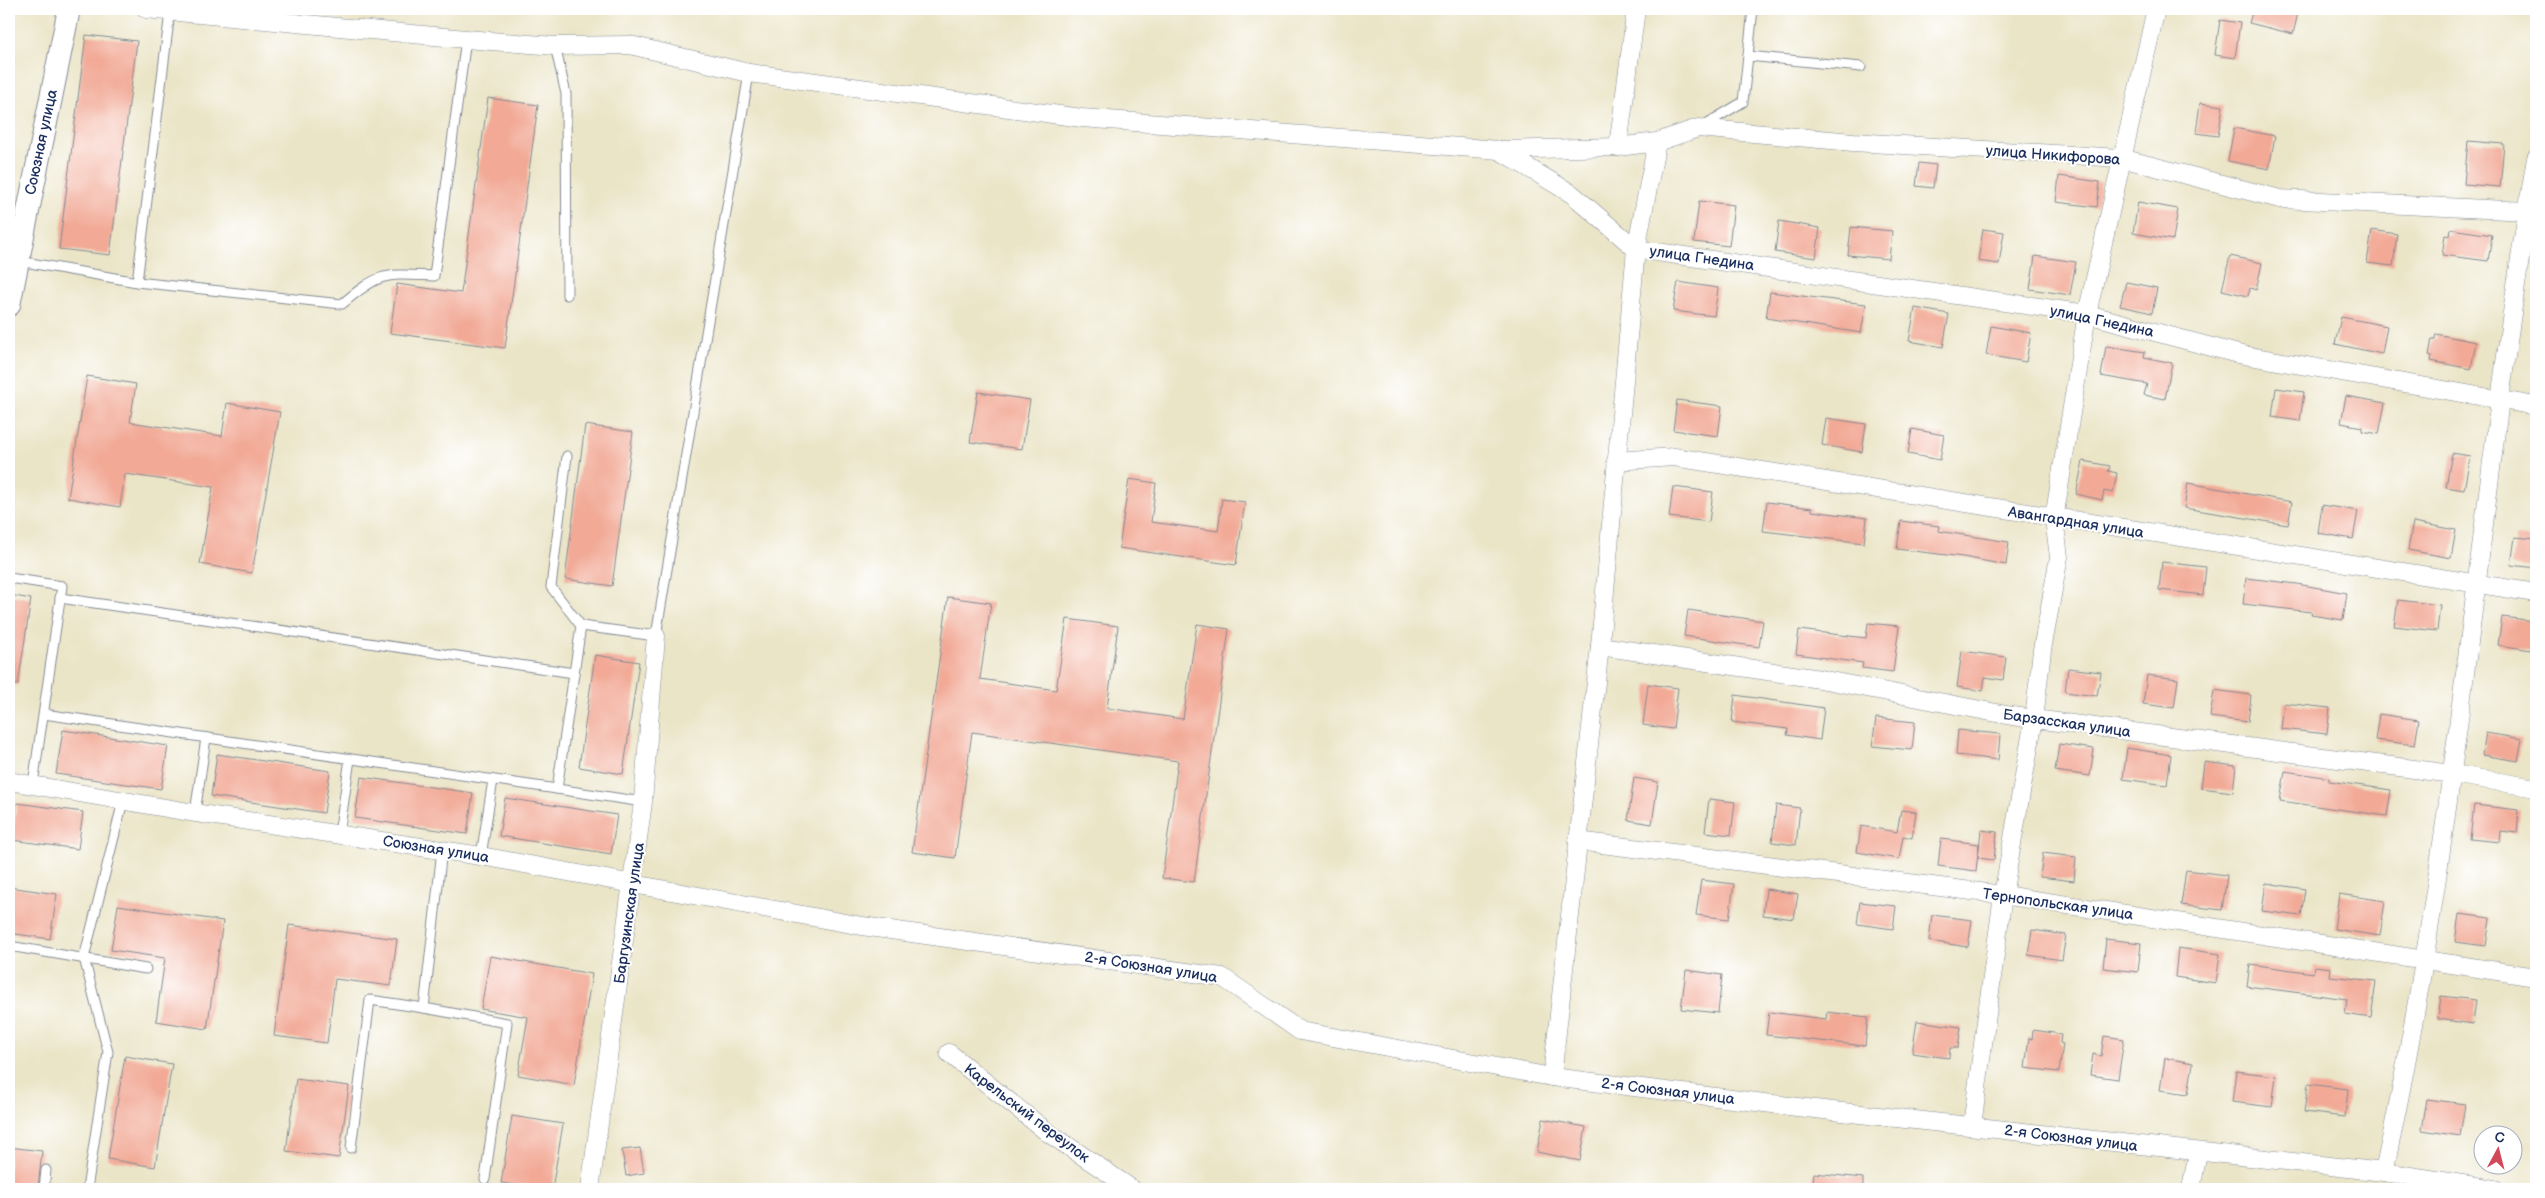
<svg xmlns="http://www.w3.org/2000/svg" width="2545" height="1198" viewBox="0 0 2545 1198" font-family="'Balsamiq Sans',sans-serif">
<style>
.building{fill:#f2aa97}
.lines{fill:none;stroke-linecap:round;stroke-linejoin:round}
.service-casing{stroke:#838a93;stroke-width:11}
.minor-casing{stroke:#838a93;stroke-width:19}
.tertiary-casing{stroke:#838a93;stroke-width:24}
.service{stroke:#fff;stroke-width:9}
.minor{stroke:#fff;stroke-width:18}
.tertiary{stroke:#fff;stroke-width:22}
.labels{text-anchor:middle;stroke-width:4;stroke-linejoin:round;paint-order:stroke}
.street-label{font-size:15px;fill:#1b2f5e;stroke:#fff}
</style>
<rect width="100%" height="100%" fill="#fff"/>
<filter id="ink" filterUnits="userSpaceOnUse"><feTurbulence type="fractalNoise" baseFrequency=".02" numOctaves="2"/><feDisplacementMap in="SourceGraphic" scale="10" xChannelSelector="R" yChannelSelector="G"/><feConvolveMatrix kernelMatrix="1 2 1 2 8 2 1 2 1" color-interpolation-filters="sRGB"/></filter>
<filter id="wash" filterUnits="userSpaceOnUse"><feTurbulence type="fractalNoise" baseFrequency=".0096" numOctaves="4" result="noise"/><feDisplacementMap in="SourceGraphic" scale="20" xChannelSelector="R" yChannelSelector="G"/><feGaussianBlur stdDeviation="1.12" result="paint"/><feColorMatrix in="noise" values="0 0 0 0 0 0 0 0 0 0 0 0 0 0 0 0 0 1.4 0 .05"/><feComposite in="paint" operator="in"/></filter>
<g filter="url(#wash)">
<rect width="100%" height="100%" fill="#ebe5c8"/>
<g id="blocks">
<g class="building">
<path d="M2253 9H2299L2293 34 2249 23Z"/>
<path d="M2220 20 2240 23 2235 58 2215 55Z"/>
<path d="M86 35 137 41 110 255 59 249Z"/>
<path d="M488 98 538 105 505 348 390 333 397 284 461 293Z"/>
<path d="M2200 103 2223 106 2218 136 2196 133Z"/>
<path d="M2234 128 2275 136 2269 169 2228 161Z"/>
<path d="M2468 141 2504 144 2500 187 2464 184Z"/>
<path d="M1919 163 1936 165 1933 188 1916 186Z"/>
<path d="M2059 176 2100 182 2097 207 2056 202Z"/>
<path d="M1699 201 1734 205 1729 246 1694 242Z"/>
<path d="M2138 202 2178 209 2173 240 2133 233Z"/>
<path d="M1779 221 1820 228 1816 258 1775 252Z"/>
<path d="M1851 227 1892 231 1889 259 1848 255Z"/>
<path d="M1983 229 2004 232 1999 264 1978 261Z"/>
<path d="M2451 229 2492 235 2488 261 2442 255 2445 235 2450 236Z"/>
<path d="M2372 230 2397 234 2393 266 2367 263Z"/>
<path d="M2035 256 2076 262 2070 295 2030 289Z"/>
<path d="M2230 256 2262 263 2256 290 2250 288 2248 296 2222 290Z"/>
<path d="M1678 282 1718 288 1714 316 1673 311Z"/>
<path d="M2126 282 2157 288 2152 313 2120 306Z"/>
<path d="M1770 292 1866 304 1861 333 1766 318Z"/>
<path d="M1915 308 1949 314 1943 347 1909 341Z"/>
<path d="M2341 317 2387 326 2382 354 2335 344Z"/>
<path d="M1991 326 2031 333 2026 362 1986 355Z"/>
<path d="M2436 334 2476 342 2471 369 2431 361 2432 356 2429 355 2432 339H2435Z"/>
<path d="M2106 346 2145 352 2144 357 2172 363 2165 399 2144 395 2147 384 2101 376Z"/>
<path d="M87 376 136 384 130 422 222 436 227 403 280 412 252 573 200 564 213 487 125 474 120 507 68 498Z"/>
<path d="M2276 388 2304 392 2300 421 2272 417Z"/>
<path d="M978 392 1030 400 1022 449 970 442Z"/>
<path d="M2346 396 2385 403 2379 434 2362 431V427L2341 423Z"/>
<path d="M1677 400 1722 406 1718 436 1673 430Z"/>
<path d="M1826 418 1866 424 1862 452 1822 445Z"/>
<path d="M585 425 633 432 612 586 565 579Z"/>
<path d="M1912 429 1944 435 1940 460 1908 454Z"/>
<path d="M2452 453 2470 456 2464 490 2446 487Z"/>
<path d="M2083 461 2110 466 2108 471 2117 473 2113 493 2104 491 2102 500 2076 494Z"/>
<path d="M1129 479 1156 483 1151 522 1218 531 1222 499 1245 502 1236 565 1119 548Z"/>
<path d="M2188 483 2292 502 2288 525 2184 508Z"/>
<path d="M1673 487 1713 492 1709 522 1669 517Z"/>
<path d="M1767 502 1812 508V511L1867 518 1864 543 1763 531Z"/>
<path d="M2322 505 2358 511 2353 539 2318 533Z"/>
<path d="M1901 521 1939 526 1938 531 2009 542 2006 565 1963 557 1897 549Z"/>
<path d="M2413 522 2456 530 2451 558 2408 550Z"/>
<path d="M2515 537 2536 539V568L2511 565Z"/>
<path d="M2162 562 2206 567 2203 595 2159 590Z"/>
<path d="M2246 578 2297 584 2347 593 2343 620 2311 615 2312 612 2243 604Z"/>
<path d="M9 595 31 599 18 685 9 684Z"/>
<path d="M948 597 991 603 980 679 1056 690 1067 619 1118 626 1107 708 1183 719 1197 624 1229 629 1194 882 1162 878 1178 761 972 732 955 858 912 852Z"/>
<path d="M2398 600 2440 605 2437 631 2394 626Z"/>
<path d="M1688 610 1763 621 1759 647 1684 636Z"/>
<path d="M2502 617 2535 621 2531 650 2498 645Z"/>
<path d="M1868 623 1899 626 1893 672 1862 668 1863 663 1796 654 1799 630 1866 638Z"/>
<path d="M1962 651 2006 657 2003 680 1985 677 1983 691 1957 687Z"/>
<path d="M595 655 639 662 623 774 579 767Z"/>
<path d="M2068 668 2101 672 2097 696 2065 692Z"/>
<path d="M2147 675 2178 679 2174 708 2143 704Z"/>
<path d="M1648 684 1678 688 1673 729 1643 725Z"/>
<path d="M2214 690 2251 695 2248 722 2210 717Z"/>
<path d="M1735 695 1824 708 1820 740 1787 735 1788 729 1732 722Z"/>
<path d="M2284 703 2330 708 2327 734 2281 729Z"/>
<path d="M2379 714 2419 720 2415 745 2375 740Z"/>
<path d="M1876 718 1915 722 1912 750 1872 746Z"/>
<path d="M63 730 168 746 161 789 56 774Z"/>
<path d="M1958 730 2000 734 1998 760 1956 755Z"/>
<path d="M2486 733 2522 739 2518 761 2482 755Z"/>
<path d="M2059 744 2094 749 2090 776 2055 771Z"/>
<path d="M2127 748 2171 755 2167 785 2123 779Z"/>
<path d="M217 754 330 771 324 813 211 796Z"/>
<path d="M2204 762 2236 766 2233 792 2201 788Z"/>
<path d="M2285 771 2329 778V781L2391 790 2387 816 2280 801Z"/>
<path d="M361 777 473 793 467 834 355 818Z"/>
<path d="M1634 778 1658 782 1652 824 1628 820Z"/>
<path d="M505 798 617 815 611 854 499 836Z"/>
<path d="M1709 799 1735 802 1731 835 1705 832Z"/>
<path d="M17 803 83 812 78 849 12 840Z"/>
<path d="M1776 805 1800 808 1796 845 1772 842Z"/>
<path d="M2474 805 2519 810 2517 833 2501 831 2500 842 2470 839Z"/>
<path d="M1901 810 1916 812 1912 838 1903 836 1899 859 1857 852 1861 826 1897 832Z"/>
<path d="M1981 830 1997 832 1994 860 1978 858Z"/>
<path d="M1941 839 1979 844 1976 871 1938 866Z"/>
<path d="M2043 853 2076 857 2074 881 2040 877Z"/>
<path d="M2186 870 2227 875 2222 910 2181 905Z"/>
<path d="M1701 880 1734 884 1729 919 1696 915Z"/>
<path d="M2266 883 2305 889 2301 916 2262 911Z"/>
<path d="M9 887 57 894 50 939 9 933Z"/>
<path d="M1766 889 1798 894 1794 919 1763 915Z"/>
<path d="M2339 894 2385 901 2380 936 2334 929Z"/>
<path d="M1860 902 1896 906 1893 929 1857 924Z"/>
<path d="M118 905 223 921 207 1029 156 1021 165 958 111 950Z"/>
<path d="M2459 914 2490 918 2486 946 2455 942Z"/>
<path d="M1932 915 1972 920 1968 947 1929 941Z"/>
<path d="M289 925 397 939 391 986 335 979 327 1043 274 1036Z"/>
<path d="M2032 930 2066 935 2062 960 2028 955Z"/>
<path d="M2106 939 2141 943 2138 972 2103 968Z"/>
<path d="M2178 948 2220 954 2216 983 2175 977Z"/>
<path d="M490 956 592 974 574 1085 518 1075 528 1017 481 1009Z"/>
<path d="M2250 964 2313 973 2314 966 2331 968 2330 976 2376 981 2371 1018 2345 1014 2347 999 2247 986Z"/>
<path d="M1686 970 1722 975 1718 1013 1681 1009Z"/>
<path d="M2441 996 2476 1000 2473 1024 2438 1019Z"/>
<path d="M1769 1012 1826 1019 1827 1012 1868 1017 1865 1046 1766 1035Z"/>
<path d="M1917 1021 1961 1027 1958 1048H1950L1949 1058 1912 1053Z"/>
<path d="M2033 1030 2061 1034 2060 1043 2063 1044 2059 1072 2025 1068 2029 1038 2032 1039Z"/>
<path d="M2104 1036 2124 1039 2118 1079 2090 1075 2093 1054 2101 1056Z"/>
<path d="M125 1056 172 1064 155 1167 108 1159Z"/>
<path d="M2165 1058 2193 1063 2188 1094 2160 1090Z"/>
<path d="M2236 1071 2276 1076 2272 1107 2232 1102Z"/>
<path d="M296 1079 349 1086 339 1158 286 1151Z"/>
<path d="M2308 1084 2348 1089 2345 1117 2304 1112Z"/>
<path d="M2427 1099 2465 1104 2460 1136 2422 1130Z"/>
<path d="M512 1116 563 1124 552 1189 501 1183Z"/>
<path d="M1543 1119 1586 1127 1580 1161 1537 1152Z"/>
<path d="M9 1147 42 1151 38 1189H9Z"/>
<path d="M640 1148 644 1173 626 1176 622 1150Z"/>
<path d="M1814 1173 1863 1178V1189H1812Z"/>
</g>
</g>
</g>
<g filter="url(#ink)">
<use href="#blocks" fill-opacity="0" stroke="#838a93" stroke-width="1"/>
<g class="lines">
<g class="service-casing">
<g id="service">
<path d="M555 46 566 94 567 295"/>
<path d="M1748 56 1861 67"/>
<path d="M1701 127 1743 102 1753 9"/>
<path d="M19 261 137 282 170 12"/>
<path d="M137 282 342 304C381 271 385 274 434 276L466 39"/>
<path d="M567 456 551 587 581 626 656 636 749 73"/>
<path d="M9 578 62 586 33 784"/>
<path d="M60 598 574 673"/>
<path d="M44 714 557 789 581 626"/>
<path d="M557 789 643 802"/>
<path d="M195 813 206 738"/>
<path d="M339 834 350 759"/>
<path d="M442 850 424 1008 507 1023 485 1179"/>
<path d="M481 856 493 780"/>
<path d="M9 946 146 969"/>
<path d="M351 1148 370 1000 424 1008"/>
<path d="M44 1189 46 1170"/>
<path d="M87 1189 108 1052 84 958 123 801"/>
</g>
</g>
<g class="minor-casing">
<g id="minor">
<path d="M146 9 466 39 555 46 630 45 749 73 1082 118 1499 150 1618 147 1657 142 1698 128 1853 142 2121 158 2280 199 2527 211 2536 213"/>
<path d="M1618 147 1636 9"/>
<path d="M1499 150 1572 194 1636 249 2087 314 2238 354 2536 406"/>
<path d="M1616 461 1674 457 2536 593"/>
<path d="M1600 646 1820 679 2012 716 2452 774 2536 788"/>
<path d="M9 781 195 813 481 856 862 926 1222 977 1300 1031 1552 1077 1797 1107 2384 1172 2495 1189"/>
<path d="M1578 841 2003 895 2536 977"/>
<path d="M949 1053 1047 1132 1132 1189"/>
<path d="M1552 1077 1600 646 1636 249 1657 142"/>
<path d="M1972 1126 2003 895 2034 719 2042 650 2059 557 2054 519 2087 314 2156 9"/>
<path d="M2384 1172C2457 838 2479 495 2536 158"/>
<path d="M590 1189 643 802 656 636"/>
<path d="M2191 1189 2198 1153"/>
</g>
</g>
<g class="tertiary-casing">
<path id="tertiary" d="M9 305 69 9"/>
</g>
<use href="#service" class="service"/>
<use href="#minor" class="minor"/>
<use href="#tertiary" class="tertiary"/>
</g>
</g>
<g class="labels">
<g class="street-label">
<text transform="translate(41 142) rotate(-78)" y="5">Союзная улица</text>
<text transform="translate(2053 155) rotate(4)" y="5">улица Никифорова</text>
<text transform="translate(1702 258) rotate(8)" y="5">улица Гнедина</text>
<text transform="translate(2102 321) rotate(12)" y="5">улица Гнедина</text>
<text transform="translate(2076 522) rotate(9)" y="5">Авангардная улица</text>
<text transform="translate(2067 723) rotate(8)" y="5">Барзасская улица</text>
<text transform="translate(436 849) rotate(9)" y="5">Союзная улица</text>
<text transform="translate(2058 904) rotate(8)" y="5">Тернопольская улица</text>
<text transform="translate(629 913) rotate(-82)" y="5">Баргузинская улица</text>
<text transform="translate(1151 967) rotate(9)" y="5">2-я Союзная улица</text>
<text transform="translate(1668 1091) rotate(7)" y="5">2-я Союзная улица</text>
<text transform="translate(1027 1113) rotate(37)" y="5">Карельский переулок</text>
<text transform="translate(2071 1138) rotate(7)" y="5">2-я Союзная улица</text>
</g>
</g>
<rect width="2545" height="1198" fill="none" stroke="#fff" stroke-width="30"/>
<g transform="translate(2498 1150) rotate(7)"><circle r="24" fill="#ffffff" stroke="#a4acbf"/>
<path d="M0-4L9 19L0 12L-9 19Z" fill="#d1495b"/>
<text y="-8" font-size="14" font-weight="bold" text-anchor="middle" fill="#1b2f5e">С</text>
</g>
</svg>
